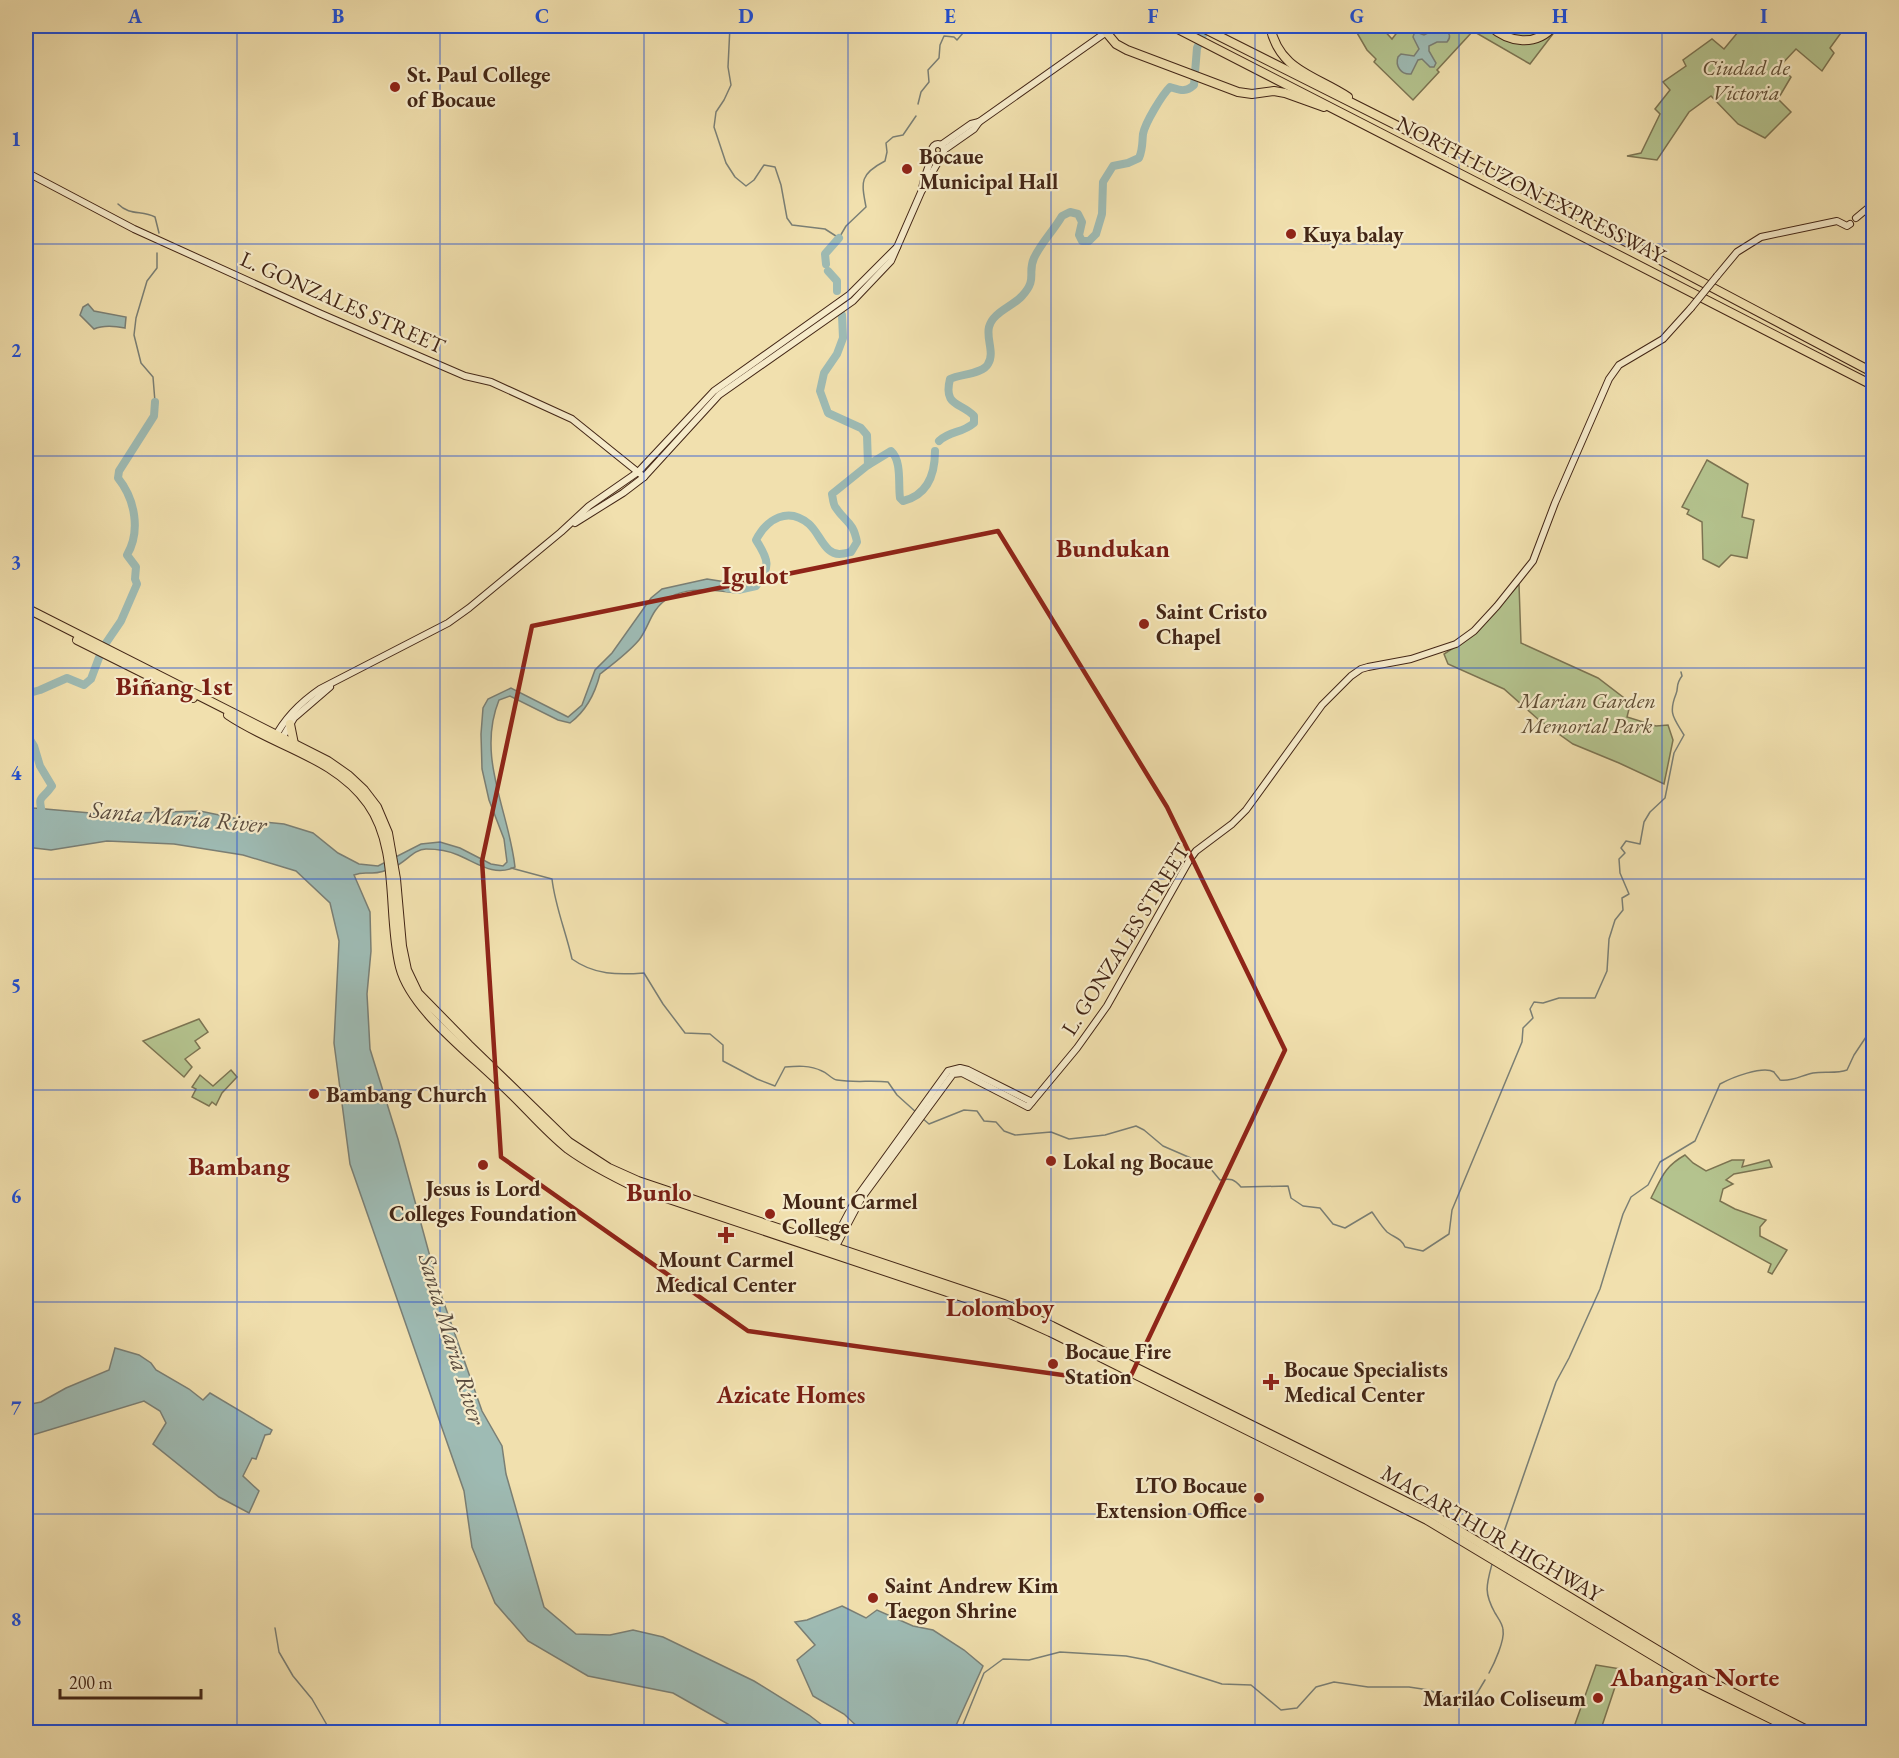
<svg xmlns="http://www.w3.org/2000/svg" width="1899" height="1758" viewBox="0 0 1899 1758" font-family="'EB Garamond',serif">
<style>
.green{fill:#b4c38e;stroke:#7c7452;stroke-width:1.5}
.water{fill:#9ebbb4;stroke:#7a7f75;stroke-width:1.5}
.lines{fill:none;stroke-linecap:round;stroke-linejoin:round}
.stream{stroke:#7a7f75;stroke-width:1.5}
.river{stroke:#9ebbb4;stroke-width:8}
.secondary-casing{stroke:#432616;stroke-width:8}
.highway-casing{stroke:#432616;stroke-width:10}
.secondary{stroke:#f6ebca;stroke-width:6}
.highway{stroke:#f1e0ae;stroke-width:8}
.secondary-bridge-casing{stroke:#432616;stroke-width:8;stroke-linecap:butt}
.secondary-bridge{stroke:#f6ebca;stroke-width:6}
.marked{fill:none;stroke:#8f2418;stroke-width:4.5;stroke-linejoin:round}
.grid{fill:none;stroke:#1d4ed8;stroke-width:1.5;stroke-opacity:0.55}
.poi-dot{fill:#8f2418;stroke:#f6ebca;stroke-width:2}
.labels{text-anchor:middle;stroke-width:4.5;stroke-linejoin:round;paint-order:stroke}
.park-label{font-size:22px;font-style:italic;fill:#5f4d34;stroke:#f6ebca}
.poi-label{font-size:22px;font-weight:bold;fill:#432616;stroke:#f6ebca;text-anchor:start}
.street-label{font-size:22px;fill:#432616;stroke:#f6ebca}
.water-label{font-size:24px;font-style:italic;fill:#5a4b3e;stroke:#f6ebca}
.neighbourhood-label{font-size:24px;font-weight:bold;fill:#7a1f14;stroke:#f6ebca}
.quarter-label{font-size:26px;font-weight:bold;fill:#7a1f14;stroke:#f6ebca}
.neatline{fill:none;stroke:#1d4ed8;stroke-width:2}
.grid-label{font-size:20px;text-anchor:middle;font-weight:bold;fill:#1d4ed8}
</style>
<rect width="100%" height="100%" fill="#f1e0ae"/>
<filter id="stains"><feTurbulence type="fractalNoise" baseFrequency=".00333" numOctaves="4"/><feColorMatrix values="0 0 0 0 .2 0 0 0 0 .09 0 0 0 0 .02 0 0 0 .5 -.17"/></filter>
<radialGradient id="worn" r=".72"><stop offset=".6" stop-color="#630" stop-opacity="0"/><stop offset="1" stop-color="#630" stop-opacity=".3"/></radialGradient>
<g class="green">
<path d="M1353 26H1380L1392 39 1402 26H1559L1530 64 1473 31 1437 70 1439 72 1413 100 1374 62 1376 59 1367 50Z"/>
<path d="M1743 26H1846L1830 48 1834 53 1822 71 1796 49 1780 66 1791 77 1778 99 1791 112 1765 138 1738 124 1711 96 1689 112 1657 160 1627 156 1641 153 1660 114 1655 109 1670 90 1663 82 1686 66 1683 60 1712 39 1724 49Z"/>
<path d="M1707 460 1748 484 1742 517 1754 520 1747 558 1731 555 1719 567 1703 559 1702 522 1687 514 1689 510 1682 507Z"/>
<path d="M1519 584 1521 643 1598 678 1628 701 1629 709 1627 717 1656 726 1668 725 1673 740 1664 784 1619 763 1573 744 1539 720 1504 689 1448 664 1444 654 1475 634Z"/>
<path d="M199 1019 208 1032 195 1041 200 1048 185 1059 192 1067 184 1077 143 1041Z"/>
<path d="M231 1070 237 1077 222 1093 216 1105 212 1102 209 1106 192 1097 196 1089 192 1087 200 1075 213 1086Z"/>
<path d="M1685 1155 1693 1163 1706 1171 1732 1160H1744L1742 1167 1769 1160 1772 1167 1734 1174 1726 1180 1733 1184 1723 1189 1720 1201 1735 1209 1766 1220 1760 1227V1236L1787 1250 1772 1274 1768 1272 1771 1264 1651 1198C1662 1177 1664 1167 1685 1155Z"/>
<path d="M1596 1665 1621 1669 1600 1732H1583L1574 1727Z"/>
</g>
<g class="water">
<path d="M1430 26H1444C1447 32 1453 35 1447 42H1437L1429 46V51L1436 63 1434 67H1430L1422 59 1418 60 1411 74C1401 75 1395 66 1398 57L1401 54 1414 56 1419 49 1413 37 1414 34 1416 32 1424 35 1428 33Z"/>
<path d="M88 304 94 311 126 317 125 328C115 326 103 325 94 329L80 315 83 307Z"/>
<path d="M707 579 738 584 737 593C710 589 673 584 655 611 649 620 646 631 639 640 628 653 613 664 600 674 595 694 586 711 570 723L558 720 510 696 499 700C476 757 509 811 515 867 494 877 477 863 458 855 449 851 436 849 426 849 414 849 406 862 394 867 388 870 378 873 372 873 364 873 361 872 354 875L370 912 371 951 367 994 370 1049 398 1139 438 1286 482 1411 502 1446 506 1474 544 1607 576 1634 610 1635 633 1630 663 1637 754 1681 809 1715 831 1732H742L673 1693 588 1676 528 1641 495 1603 472 1547 464 1491 350 1164 334 1043 339 941 330 903 296 871 243 855 174 844 107 841 51 850 26 847V805L34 808 102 814 200 811 243 820 284 824 313 833 338 853 359 864 378 866 421 844 440 842 460 848 491 864 503 866 507 862 504 839 489 800 482 769 481 734 483 708 488 699 511 688 568 717 582 705 595 670 612 653 651 598 662 589Z"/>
<path d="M115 1348 139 1355 151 1363 156 1370 189 1389 203 1400 210 1393 272 1430 270 1434 265 1435 256 1459 252 1458 243 1476 259 1491 249 1513 219 1497 153 1444 166 1423 160 1411 144 1401 26 1437V1405L41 1402 66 1388 109 1370Z"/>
<path d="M842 1606 866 1618 877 1610 913 1626 933 1630 964 1650 983 1666 953 1732H863L844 1714 813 1696 797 1660 815 1645 795 1622 807 1620Z"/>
</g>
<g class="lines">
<g class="stream">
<path d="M730 26 728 67 731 85 724 100 716 112 714 127 726 163 735 177 746 186 754 180 764 165 775 167 781 185 787 218 792 225 825 229 839 238 846 226 866 207C861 181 860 174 885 161L887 152 886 143 893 137 903 135 916 116"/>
<path d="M918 104 921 92 929 82 928 70 939 58 940 45 944 36 954 37 957 40 969 26"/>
<path d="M118 204C130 216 142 210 155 217L159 233"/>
<path d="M155 402 153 377 141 363 134 335 136 318 147 281 157 268V253"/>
<path d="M511 868 552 879C555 906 566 932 572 959 594 975 618 975 644 973L663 1004 685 1033 710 1034 723 1045V1061L757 1079 775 1086 785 1067C797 1066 810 1065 822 1071 828 1073 831 1079 837 1080 855 1083 871 1080 888 1082L897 1095 917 1113"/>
<path d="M922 1118 929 1124 964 1110 977 1111 984 1121 996 1122 1004 1131 1015 1135 1051 1132 1069 1139 1105 1135 1136 1126 1144 1130 1163 1146 1193 1159 1210 1168 1220 1180C1231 1178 1234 1179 1241 1187L1288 1186 1291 1198 1303 1206 1320 1208 1333 1224 1345 1228 1372 1212C1377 1219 1381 1226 1387 1232 1395 1238 1401 1238 1405 1247L1423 1251 1449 1234 1452 1210 1522 1042 1523 1028 1533 1018 1530 1009 1534 1002 1543 1003 1559 998H1595L1607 971 1609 939 1615 920 1623 910 1622 898 1629 894 1620 873 1619 859 1625 853 1621 848 1626 841 1640 844 1644 822 1650 812 1665 798 1674 753 1684 735C1674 718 1668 714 1676 694 1679 687 1675 685 1682 676L1681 672"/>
<path d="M1498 1549 1556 1382 1569 1358 1600 1289 1623 1214 1631 1197 1648 1185 1660 1162 1695 1141 1720 1084C1731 1078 1763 1065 1774 1072 1774 1073 1780 1079 1780 1080 1792 1082 1802 1075 1813 1073 1825 1071 1836 1074 1847 1070L1854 1055 1874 1025"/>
<path d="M275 1628 279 1652 293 1676 312 1699 331 1732"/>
<path d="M1489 1673C1494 1664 1505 1640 1503 1630 1503 1624 1498 1618 1495 1613 1484 1593 1486 1586 1492 1564"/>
<path d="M960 1732 984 1673 1003 1659 1029 1660 1060 1652 1126 1656 1147 1660 1222 1684 1251 1685 1281 1710 1297 1708 1316 1687 1334 1682 1368 1687H1409L1429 1690 1465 1706 1470 1705 1485 1680"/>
</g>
<g class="river">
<path d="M826 264 825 254 839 238"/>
<path d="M828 271 837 281V291"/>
<path d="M842 315 843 338 837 354 824 373 820 391 828 413 861 428 867 435 868 465"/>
<path d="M939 441C951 430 961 434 974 423V416C961 402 943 407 950 379 960 374 983 374 988 364 995 353 986 339 989 327 993 312 1012 307 1022 296 1038 279 1027 273 1034 258 1041 243 1054 230 1062 216L1070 212 1078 214 1082 222 1079 235 1082 241H1089L1096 234 1102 214 1103 182 1113 166 1128 163 1139 158C1143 149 1142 143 1143 134 1145 123 1162 95 1170 87 1180 90 1185 93 1194 85L1197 48 1207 26"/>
<path d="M727 588 738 590 756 586C771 567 769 560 756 540 767 519 788 506 809 524 817 531 821 543 829 550 836 556 843 554 851 552L857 542C853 521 846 523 836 508 833 505 833 498 832 494L868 465 891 451C902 461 898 484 900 498L903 501C928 495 935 474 935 451"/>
<path d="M106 643 121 621 137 584 135 579 136 567 127 555C141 531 135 499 118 478L119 471 154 416 155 402"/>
<path d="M26 694 40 690 67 678 84 685 91 679 100 655"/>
<path d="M26 733 34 746 40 766 52 786C39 804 38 792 43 819"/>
</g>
<g class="secondary-casing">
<g id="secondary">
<circle cx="938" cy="150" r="6"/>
<path d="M941 145 971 124 979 122 1115 26"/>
<path d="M944 150 974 129 979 122"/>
<path d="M26 172 134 229 319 313 465 376 491 382 572 419 644 477"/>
<path d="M922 190C923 177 930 166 932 154"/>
<path d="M1856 218 1874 203"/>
<path d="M1717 276 1737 252 1761 237 1837 221 1847 226 1850 224"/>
<path d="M575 523 623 493 644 477 719 395 853 301 891 261 922 190 937 164V156"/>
<path d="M274 739C285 717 301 702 320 689L448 623 469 608 561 532 589 506 638 472 714 391 849 295 897 247"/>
<path d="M281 740 294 718 330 687"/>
<path d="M830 1248 857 1197 948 1071 960 1068 968 1070 1032 1102"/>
<path d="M834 1250 861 1199 953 1074 962 1073 1028 1107 1077 1048 1107 1006 1190 859 1196 851 1232 824 1246 810 1322 705 1351 676 1361 669 1368 667 1411 659 1456 644 1474 631 1497 606 1533 561 1555 503 1609 379 1619 365 1663 339 1691 308"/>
</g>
</g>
<g class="highway-casing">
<g id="highway">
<path d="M1101 26 1116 44 1127 50 1238 92 1252 94 1274 91 1285 93 1324 107"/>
<path d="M1172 26 1874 386"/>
<path d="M1199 26 1575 215 1874 373"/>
<path d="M1270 26C1279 71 1315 75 1348 97"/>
<path d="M1490 26C1509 43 1536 47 1554 26"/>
<path d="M1514 26 1523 28 1539 26"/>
<path d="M26 608 328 761 348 775 364 790 377 807 388 833 396 879 402 946 407 970 418 993 469 1045 569 1142 609 1168 638 1181 1004 1304 1052 1326 1435 1516 1704 1678 1811 1732"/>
<path d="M77 640 193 698"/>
<path d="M228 715C273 746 335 757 368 804 400 849 387 916 400 967 411 1010 471 1054 503 1086 525 1106 544 1130 568 1149 590 1165 614 1177 639 1189L1001 1310 1050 1332 1427 1520 1700 1684 1798 1732"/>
<path d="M290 724 294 744"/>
</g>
</g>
<use href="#secondary" class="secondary"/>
<use href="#highway" class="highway"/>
<g class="secondary-bridge-casing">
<path id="secondary-bridge" d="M1691 308 1717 276"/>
</g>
<use href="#secondary-bridge" class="secondary-bridge"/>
</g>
<path class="marked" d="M998 531 1167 807 1285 1050 1127 1384 748 1331 501 1157 482 861 532 626Z"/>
<path class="grid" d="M237 26V1732M440 26V1732M644 26V1732M848 26V1732M1051 26V1732M1255 26V1732M1459 26V1732M1662 26V1732M26 244H1874M26 456H1874M26 668H1874M26 879H1874M26 1090H1874M26 1302H1874M26 1514H1874"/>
<g class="poi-dot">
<circle cx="395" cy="87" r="6"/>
<circle cx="907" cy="169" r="6"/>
<circle cx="1291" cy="234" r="6"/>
<circle cx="1144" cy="624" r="6"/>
<circle cx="314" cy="1094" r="6"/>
<circle cx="1051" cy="1161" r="6"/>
<circle cx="483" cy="1165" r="6"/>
<circle cx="770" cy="1214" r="6"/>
<path d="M723 1226h6v6h6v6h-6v6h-6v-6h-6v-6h6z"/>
<circle cx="1053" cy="1364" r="6"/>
<path d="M1268 1373h6v6h6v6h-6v6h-6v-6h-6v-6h6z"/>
<circle cx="1259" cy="1498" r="6"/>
<circle cx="873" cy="1598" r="6"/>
<circle cx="1598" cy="1698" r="6"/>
</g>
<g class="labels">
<g class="park-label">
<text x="1746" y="75">Ciudad de<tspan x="1746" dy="25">Victoria</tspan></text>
<text x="1587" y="708">Marian Garden<tspan x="1587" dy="25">Memorial Park</tspan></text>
</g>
<g class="poi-label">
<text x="407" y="82">St. Paul College<tspan x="407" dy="25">of Bocaue</tspan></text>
<text x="919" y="164">Bocaue<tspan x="919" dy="25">Municipal Hall</tspan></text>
<text x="1303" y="242">Kuya balay</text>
<text x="1156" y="619">Saint Cristo<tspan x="1156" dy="25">Chapel</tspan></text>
<text x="326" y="1102">Bambang Church</text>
<text x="1063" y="1169">Lokal ng Bocaue</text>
<text x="483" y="1196" text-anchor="middle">Jesus is Lord<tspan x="483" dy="25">Colleges Foundation</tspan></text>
<text x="782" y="1209">Mount Carmel<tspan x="782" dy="25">College</tspan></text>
<text x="726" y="1267" text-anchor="middle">Mount Carmel<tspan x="726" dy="25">Medical Center</tspan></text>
<text x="1065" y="1359">Bocaue Fire<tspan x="1065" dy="25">Station</tspan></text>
<text x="1284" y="1377">Bocaue Specialists<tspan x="1284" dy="25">Medical Center</tspan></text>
<text x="1247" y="1493" text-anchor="end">LTO Bocaue<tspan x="1247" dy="25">Extension Office</tspan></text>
<text x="885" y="1593">Saint Andrew Kim<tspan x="885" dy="25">Taegon Shrine</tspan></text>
<text x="1586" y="1706" text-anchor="end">Marilao Coliseum</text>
</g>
<g class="street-label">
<text transform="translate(1531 189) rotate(27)" y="8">NORTH LUZON EXPRESSWAY</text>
<text transform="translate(343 302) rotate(24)" y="8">L. GONZALES STREET</text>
<text transform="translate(1125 939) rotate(-58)" y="8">L. GONZALES STREET</text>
<text transform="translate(1492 1533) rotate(30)" y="8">MACARTHUR HIGHWAY</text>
</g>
<g class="water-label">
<text transform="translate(178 817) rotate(5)" y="8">Santa Maria River</text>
<text transform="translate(452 1339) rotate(73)" y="8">Santa Maria River</text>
</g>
<g class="neighbourhood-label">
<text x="791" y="1403">Azicate Homes</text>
</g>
<g class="quarter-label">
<text x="1113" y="557">Bundukan</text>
<text x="755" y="584">Igulot</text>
<text x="174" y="695">Biñang 1st</text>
<text x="239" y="1175">Bambang</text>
<text x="659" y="1201">Bunlo</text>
<text x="1000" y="1316">Lolomboy</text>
<text x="1695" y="1686">Abangan Norte</text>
</g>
</g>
<rect width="1899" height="1758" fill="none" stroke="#f1e0ae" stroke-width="66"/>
<path d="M60 1689v9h141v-9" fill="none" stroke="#432616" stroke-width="3"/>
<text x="69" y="1689" font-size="18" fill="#432616" stroke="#f6ebca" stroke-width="4.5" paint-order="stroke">200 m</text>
<rect x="33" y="33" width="1833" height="1692" class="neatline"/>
<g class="grid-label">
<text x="135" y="23">A</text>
<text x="338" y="23">B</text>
<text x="542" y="23">C</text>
<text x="746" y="23">D</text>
<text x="950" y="23">E</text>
<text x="1153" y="23">F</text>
<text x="1357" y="23">G</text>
<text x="1560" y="23">H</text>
<text x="1764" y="23">I</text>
<text x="16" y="146">1</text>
<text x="16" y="357">2</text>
<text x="16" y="569">3</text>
<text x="16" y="780">4</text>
<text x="16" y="992">5</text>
<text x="16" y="1203">6</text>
<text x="16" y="1415">7</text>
<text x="16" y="1626">8</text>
</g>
<rect width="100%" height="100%" filter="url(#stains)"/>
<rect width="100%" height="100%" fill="url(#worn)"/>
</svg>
